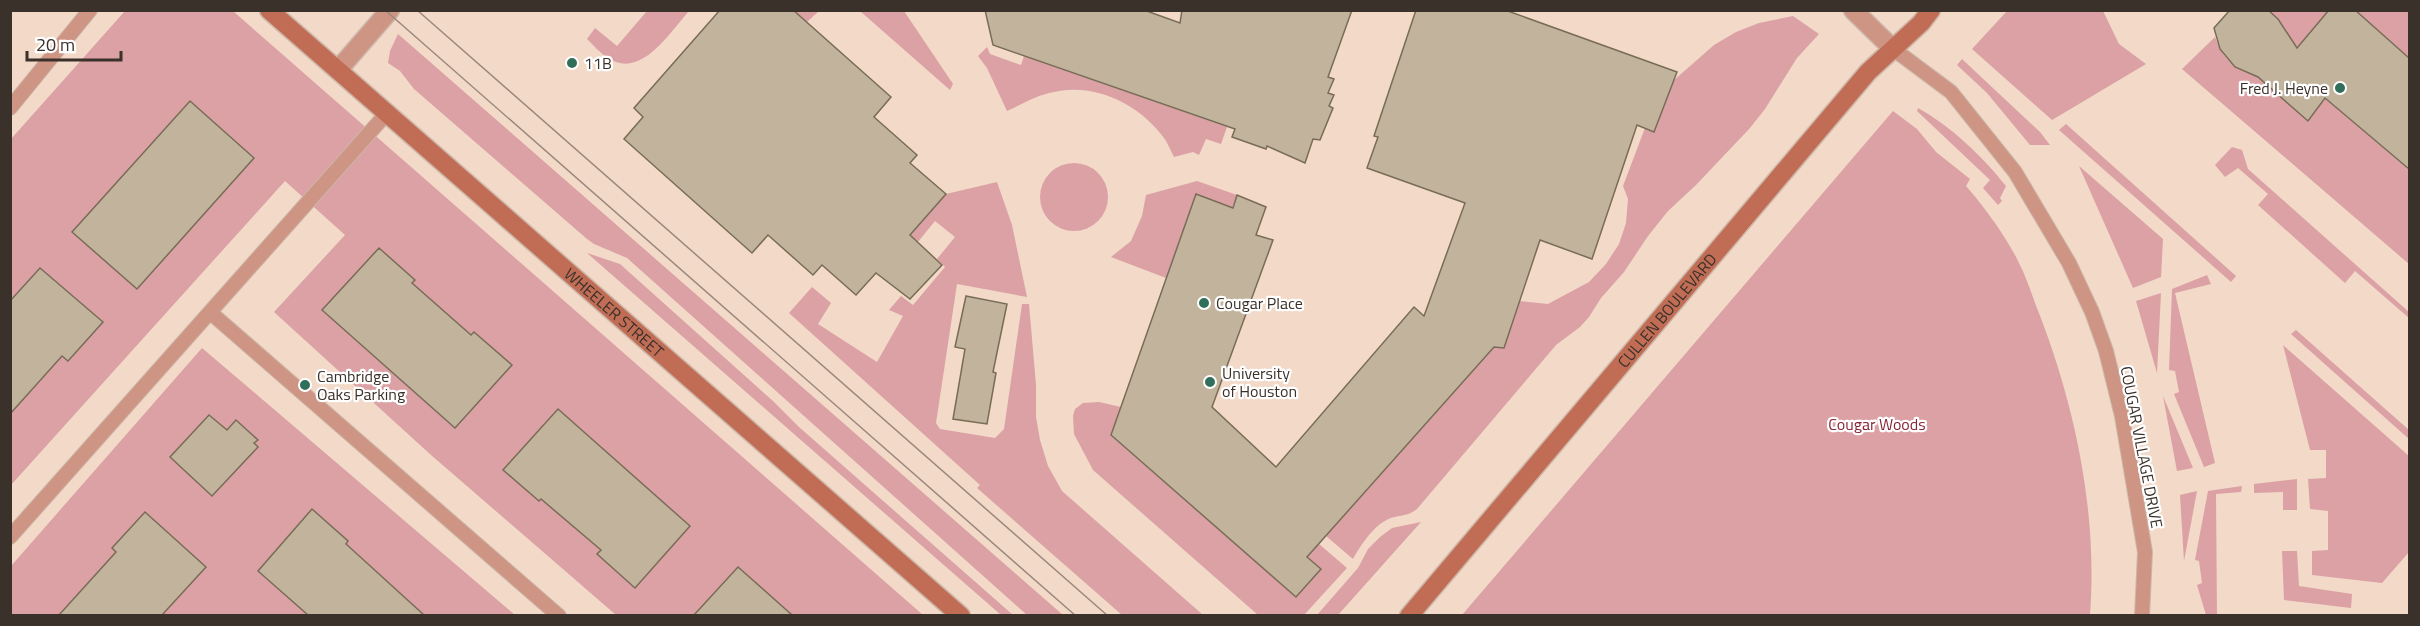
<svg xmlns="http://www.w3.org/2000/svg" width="2420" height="626" viewBox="0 0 2420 626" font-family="'Titillium Web',sans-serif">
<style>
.green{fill:#dba1a5}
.building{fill:#c2b49c;stroke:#796c57;stroke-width:1.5}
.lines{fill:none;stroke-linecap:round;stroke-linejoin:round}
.lane-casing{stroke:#cdb7a8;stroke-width:16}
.street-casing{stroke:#cdb7a8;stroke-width:21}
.secondary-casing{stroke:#cdb7a8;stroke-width:21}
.lane{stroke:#ce9484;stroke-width:14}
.street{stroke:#ce9484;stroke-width:18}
.secondary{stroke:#c16d56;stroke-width:18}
.tram{stroke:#9a887c;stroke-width:1.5}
.poi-dot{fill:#326f5b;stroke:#fff;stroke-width:2}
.labels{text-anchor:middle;stroke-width:4.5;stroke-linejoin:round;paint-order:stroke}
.poi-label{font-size:16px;fill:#3a312a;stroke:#fff;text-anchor:start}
.street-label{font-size:16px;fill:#3a312a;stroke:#fff}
.park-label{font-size:16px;fill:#882336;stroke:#fff}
</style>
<rect width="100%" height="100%" fill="#f2d9c8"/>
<g class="green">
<path d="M125 11H233L923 615H616L431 455 274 312 345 235 285 181 11 485V139Z"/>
<path d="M647 11H689C670 32 641 80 608 58 600 53 593 45 587 39L595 28 617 46Z"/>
<path d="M793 11H819L807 22Z"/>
<path d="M860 11H904L953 84 950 90Z"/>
<path d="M2007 11H2103L2119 44 2146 64 2052 120 1972 49Z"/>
<path d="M2268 11H2329L2298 47 2288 40Z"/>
<path d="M2355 11H2409V58Z"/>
<path d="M1793 16 1819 34 1797 58 1765 109 1750 128 1696 185 1668 211 1648 236 1624 272 1601 298 1589 317 1580 327 1556 345 1417 509C1408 516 1401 515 1391 518 1374 524 1361 545 1353 559L1326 536 1494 347 1504 348 1519 301 1548 304 1589 282 1606 264 1619 244 1626 223 1628 199 1623 186 1645 128 1673 81 1714 45 1736 32 1759 23Z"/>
<path d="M398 34 1063 615H1027L627 258 594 244 587 239 414 89 400 71 388 63 390 51Z"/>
<path d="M2215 37C2226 66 2234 63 2258 77 2276 88 2292 107 2308 121L2325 98 2409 169V264L2182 69Z"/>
<path d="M987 47 990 54 1021 65 1024 56 1227 127 1221 144 1206 139 1199 155 1193 152 1174 157C1170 149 1166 139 1160 133 1135 102 1093 83 1054 92 1037 95 1022 104 1007 111L987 68 978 56Z"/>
<path d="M1962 59 2040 132 2050 145H2030L1987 93 1957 65Z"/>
<path d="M1918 108C1952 127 1982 156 2006 186L2000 198 2002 201 1998 205 1983 188 1990 180 1917 111Z"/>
<path d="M1893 111 1917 129 1936 152 1970 179 1966 186C1983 205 2007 238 2018 261 2025 274 2030 289 2035 303 2074 400 2098 510 2090 615H1462Z"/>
<path d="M2066 124 2236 276 2231 282 2059 130Z"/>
<path d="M2232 147 2242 150 2248 169 2409 312V318L2355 271 2345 283 2258 205 2268 194 2238 168 2225 177 2215 165Z"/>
<circle cx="1074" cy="197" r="34"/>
<path d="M2079 166 2163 239 2161 277 2133 288Z"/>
<path d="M1197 181 1237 195 1232 208 1196 195 1166 278 1111 257 1131 241 1142 216 1146 195Z"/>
<path d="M997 182 1012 225 1027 297 957 284 936 423 940 429 995 438 1004 429 1022 304H1029L1036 385V417L1040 440 1048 466 1062 491 1203 615H1122L977 488 980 485 789 313 812 287 831 303 818 324 877 362 903 316 889 310 901 296 913 305 945 267 937 259 955 237 935 221 904 259 891 248 912 233 946 194Z"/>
<path d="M587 253 620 264 774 402 799 427 1013 615H1001Z"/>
<path d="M2207 275 2211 284 2175 293 2215 463 2204 467 2174 394 2179 392 2175 371 2169 370 2172 289Z"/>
<path d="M2161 293 2157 373 2136 301Z"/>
<path d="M2296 330 2409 430V439L2291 334Z"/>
<path d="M2283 345 2409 456V552L2382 583 2312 575V551L2328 550V511L2310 509 2308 479 2326 478V450H2310Z"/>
<path d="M202 348 515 615 11 616V566Z"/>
<path d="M2163 396 2193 468 2177 471Z"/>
<path d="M1099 402 1121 407 1111 436 1296 597 1321 569 1307 557 1319 544 1347 568 1304 615H1258L1093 470 1074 434 1073 416 1075 409 1083 403Z"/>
<path d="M2297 479V510H2283V492L2254 493V484Z"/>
<path d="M2242 486 2241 492 2216 494 2217 615H2206L2197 585 2202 583 2199 561 2195 560 2208 491Z"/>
<path d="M2197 491 2184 561 2180 495Z"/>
<path d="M1421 522 1338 615H1317L1358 568 1368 549 1380 537 1392 528Z"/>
<path d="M2282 551H2297L2299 586 2352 594 2351 608 2284 600Z"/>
</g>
<g class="building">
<path d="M720 10H793L891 97 874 117 917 155 910 163 946 194 910 235 942 265 910 299 876 273 856 295 822 265 813 275 768 235 752 253 624 139 643 117 634 108Z"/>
<path d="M985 10H1144L1180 23 1182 10H1352L1328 77 1334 79 1328 93 1334 95 1329 106 1333 108 1320 140 1313 139 1305 163 1267 146 1266 149 1232 137 1235 129 993 45Z"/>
<path d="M1416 10H1505L1677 72 1654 132 1637 125 1592 259 1540 240 1504 348 1494 347 1307 557 1321 569 1296 597 1111 435 1196 194 1233 208 1237 195 1266 207 1256 235 1273 240 1212 407 1276 467 1414 307 1424 316 1465 203 1367 168 1378 137 1374 136Z"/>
<path d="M2230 10H2268L2278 19 2297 48 2329 10H2355L2409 58V169L2325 98 2308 121 2258 77 2235 67 2220 49 2214 28Z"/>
<path d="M190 101 254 158 137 289 72 232Z"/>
<path d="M379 248 415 280 412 283 471 335 474 332 512 365 455 428 322 310Z"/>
<path d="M40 268 103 322 68 361 62 356 10 414V301Z"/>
<path d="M966 296 1007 304 993 372 996 373 987 424 953 419 965 349 955 347Z"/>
<path d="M558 409 690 526 635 588 597 554 601 550 541 499 539 501 503 470Z"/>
<path d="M209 415 227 430 236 420 258 440 254 443 258 447 212 496 170 457Z"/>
<path d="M312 509 348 541 346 544 424 615H308L258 571Z"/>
<path d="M145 512 206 567 162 615H59L116 552 112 548Z"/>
<path d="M738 567 792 615H694Z"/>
</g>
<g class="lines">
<g class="lane-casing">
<g id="lane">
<path d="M1892 48 1951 92 2015 172 2069 263 2092 312 2106 351 2122 416 2145 552 2142 616"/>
<path d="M10 108 90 10"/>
<path d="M211 313 559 616"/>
<path d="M10 537 387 113"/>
</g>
</g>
<g class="street-casing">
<g id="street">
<path d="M1853 10 1892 48"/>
<path d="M338 70 390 10"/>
</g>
</g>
<g class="secondary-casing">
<g id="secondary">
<path id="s1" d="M269 10 961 616"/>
<path id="s2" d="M1409 616 1868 72 1921 23 1931 10"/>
</g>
</g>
<use href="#lane" class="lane"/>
<use href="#street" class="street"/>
<use href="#secondary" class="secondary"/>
<g class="tram">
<path d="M385 10 1076 616"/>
<path d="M417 10 1108 616"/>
</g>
</g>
<g class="poi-dot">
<circle cx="572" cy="63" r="6"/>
<circle cx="2340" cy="88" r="6"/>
<circle cx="1204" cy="303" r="6"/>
<circle cx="1210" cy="382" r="6"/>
<circle cx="305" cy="385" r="6"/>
</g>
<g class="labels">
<g class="poi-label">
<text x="584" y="69">11B</text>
<text x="2328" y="94" text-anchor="end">Fred J. Heyne</text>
<text x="1216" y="309">Cougar Place</text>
<text x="1222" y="379">University<tspan x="1222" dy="18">of Houston</tspan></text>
<text x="317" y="382">Cambridge<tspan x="317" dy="18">Oaks Parking</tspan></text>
</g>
<g class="street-label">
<text dy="6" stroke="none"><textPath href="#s2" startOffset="400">CULLEN BOULEVARD</textPath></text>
<text dy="6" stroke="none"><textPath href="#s1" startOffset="459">WHEELER STREET</textPath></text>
<text transform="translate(2142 447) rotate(79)" y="6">COUGAR VILLAGE DRIVE</text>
</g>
<g class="park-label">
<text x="1877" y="430">Cougar Woods</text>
</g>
</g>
<rect width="2420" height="626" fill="none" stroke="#3a312a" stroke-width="24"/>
<path d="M27 51v9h94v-9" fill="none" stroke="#3a312a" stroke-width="3"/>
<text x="36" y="51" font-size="18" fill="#3a312a" stroke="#ffffff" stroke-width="4.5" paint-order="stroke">20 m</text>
</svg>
